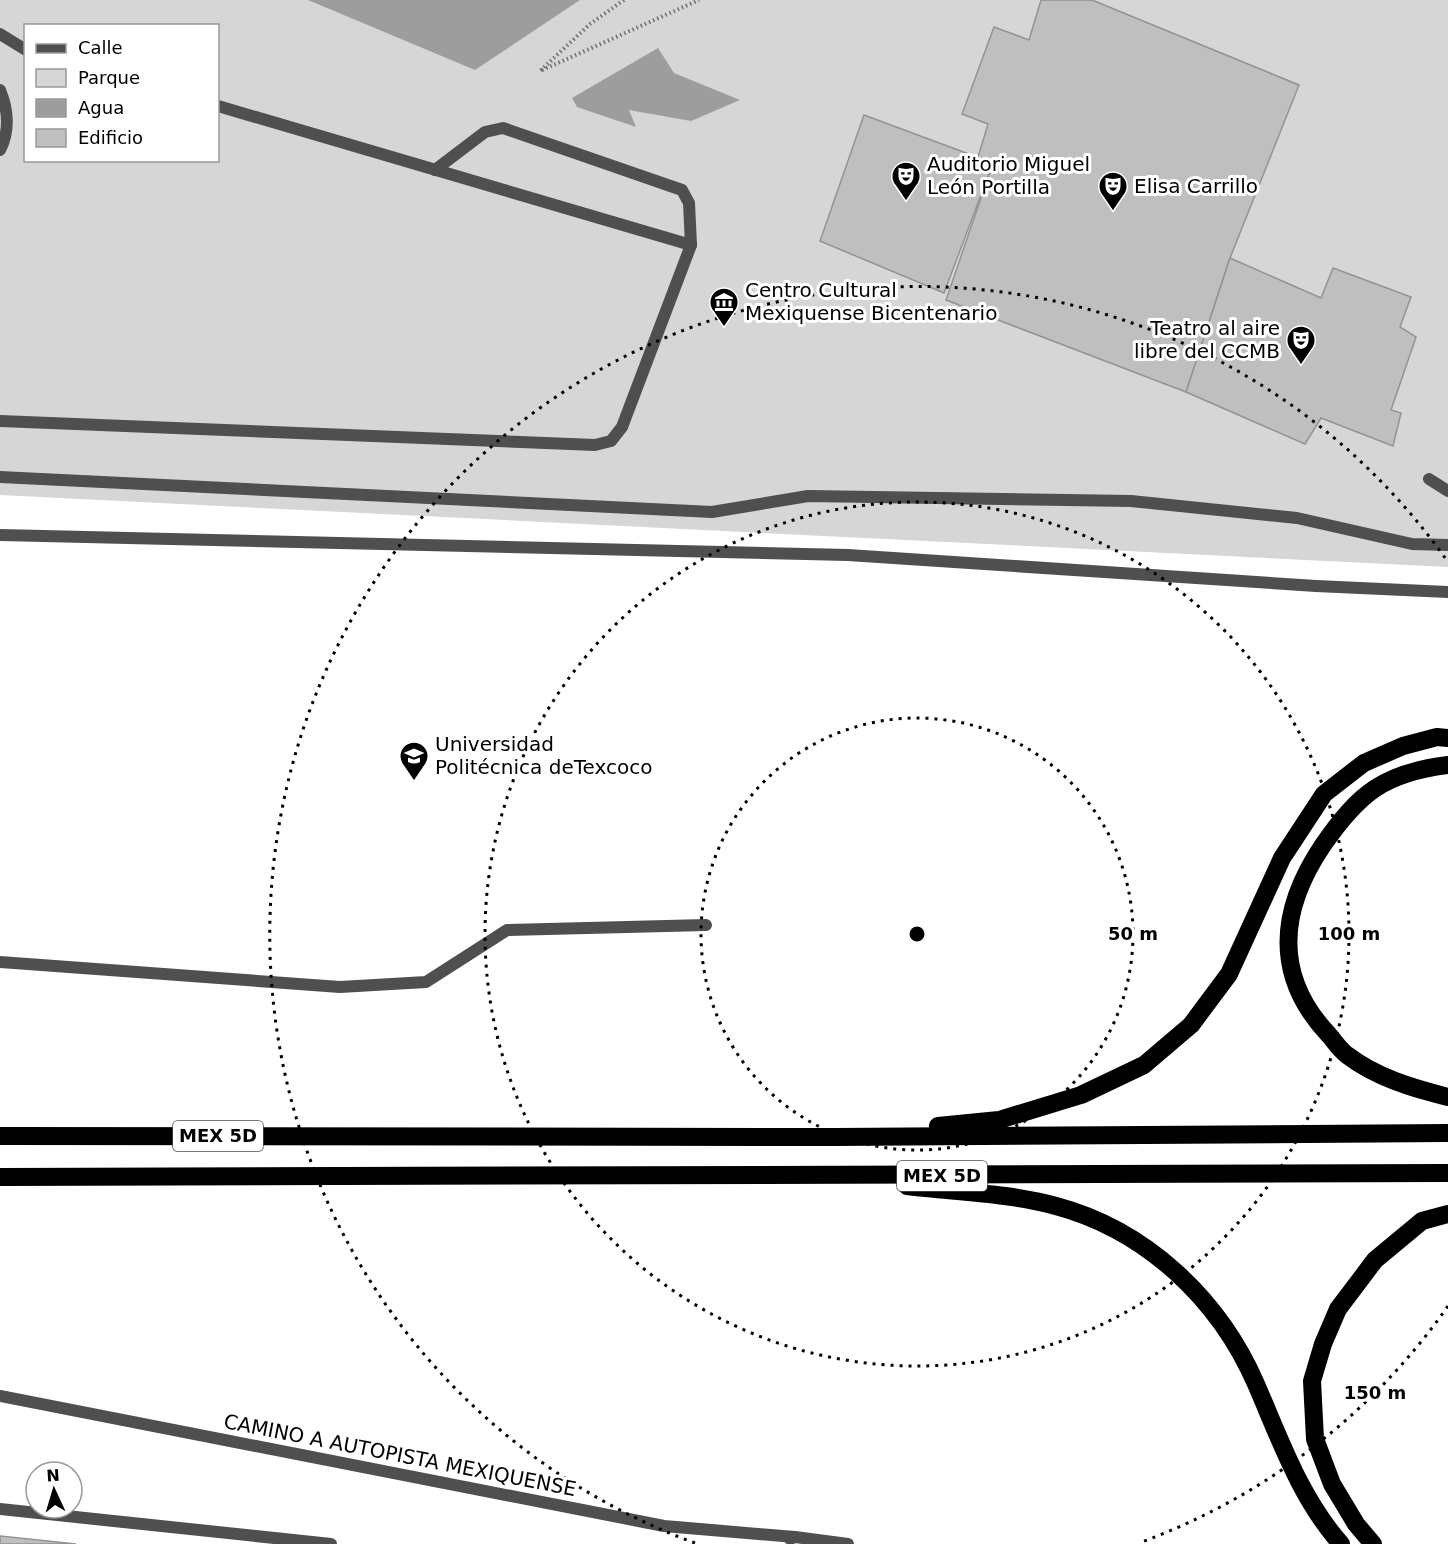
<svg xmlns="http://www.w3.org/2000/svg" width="1448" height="1544" viewBox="0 0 1448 1544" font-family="'DejaVu Sans',sans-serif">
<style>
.green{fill:#d6d6d6;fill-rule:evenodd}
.water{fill:#9d9d9d}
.building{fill:#bfbfbf;stroke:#939393;stroke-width:1.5}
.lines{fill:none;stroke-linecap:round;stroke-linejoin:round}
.path{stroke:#717171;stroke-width:4;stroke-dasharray:1.5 3;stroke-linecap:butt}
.lane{stroke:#4f4f4f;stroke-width:12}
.street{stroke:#4f4f4f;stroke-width:12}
.highway{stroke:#000;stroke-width:18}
.ring{fill:none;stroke:#000;stroke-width:3;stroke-dasharray:3 6}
.labels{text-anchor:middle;stroke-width:6;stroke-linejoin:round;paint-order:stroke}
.shield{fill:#fff;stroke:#4c4c4c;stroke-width:1.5}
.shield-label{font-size:18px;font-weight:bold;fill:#000}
.poi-label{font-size:20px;fill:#000;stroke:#fff;text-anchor:start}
.street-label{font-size:20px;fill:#000;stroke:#fff}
.centre{fill:#000;stroke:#fff;stroke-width:3}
.ring-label{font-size:18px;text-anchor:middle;font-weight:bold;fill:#000;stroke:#fff;stroke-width:6;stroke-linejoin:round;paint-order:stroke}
</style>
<rect width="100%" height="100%" fill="#fff"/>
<path class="green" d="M0 0H1448V567L0 495ZM26 26H218V160H26Z"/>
<g class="water">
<path d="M308 0H580L475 70Z"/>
<path d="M658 48 674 73 740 100 691 121 629 110 636 127 577 107 572 98Z"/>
</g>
<g class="building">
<path d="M1041 0H1092L1299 85 1230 258 1186 392 946 300 993 163 978 157 988 124 962 114 994 27 1029 40Z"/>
<path d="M864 115 993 163 944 293 820 241Z"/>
<path d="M1230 258 1321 298 1333 268 1411 297 1400 327 1416 337 1391 410 1401 413 1393 446 1321 418 1305 444 1186 392Z"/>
<path d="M0 1536 76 1544H0Z"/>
</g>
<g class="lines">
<path class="path" d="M624 0 590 24 540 71 699 0"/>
<g class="lane">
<path d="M0 34 26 50"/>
<path d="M0 90C8 109 10 131 0 150"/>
<path d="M435 170 485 132 503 128 682 190 689 203 691 245"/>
<path d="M0 421 595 445 611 441 622 427 691 245 218 106"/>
<path d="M0 477 712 512 808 496 1131 501 1297 518 1412 544 1448 545"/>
<path d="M1429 479 1448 491"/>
<path d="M0 535 848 555 1316 586 1448 592"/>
<path d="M0 962 340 987 426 982 507 930 706 925"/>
<path d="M0 1509 331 1544"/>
</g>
<g class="street">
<path d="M0 1396 664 1526 795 1537"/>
<path d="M790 1539 795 1537 848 1544"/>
</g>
<g class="highway">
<path d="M1448 765C1384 773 1359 793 1323 845 1279 910 1273 976 1329 1035 1335 1042 1340 1050 1347 1055 1377 1078 1413 1088 1448 1097"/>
<path d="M938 1126 999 1120 1081 1095 1144 1065 1191 1025 1229 974 1282 858 1324 794 1364 763 1403 746 1437 737 1448 738"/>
<path d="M0 1136 835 1137 1448 1133"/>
<path d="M0 1177 1448 1173"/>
<path d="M907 1186C956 1192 1009 1193 1056 1206 1146 1230 1219 1299 1256 1384 1280 1439 1300 1498 1341 1544"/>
<path d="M1373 1544 1356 1524 1332 1484 1315 1439 1312 1381 1323 1344 1338 1309 1375 1260 1422 1221 1448 1214"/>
</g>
</g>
<g class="ring">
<circle cx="917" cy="934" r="216"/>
<circle cx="917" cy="934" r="432"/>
<path d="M1448 1306A648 648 0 0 1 1139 1543M695 1543A648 648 0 1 1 1448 562"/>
</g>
<defs>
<g id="theatre-pin" transform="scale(1.5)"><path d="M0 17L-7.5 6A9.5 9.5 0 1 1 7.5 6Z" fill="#000" stroke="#fff"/><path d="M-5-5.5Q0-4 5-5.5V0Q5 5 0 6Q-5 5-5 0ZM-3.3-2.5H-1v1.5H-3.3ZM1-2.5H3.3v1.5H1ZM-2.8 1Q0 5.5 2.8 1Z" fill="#fff"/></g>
<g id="museum-pin" transform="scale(1.5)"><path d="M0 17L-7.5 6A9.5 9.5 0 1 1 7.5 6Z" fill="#000" stroke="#fff"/><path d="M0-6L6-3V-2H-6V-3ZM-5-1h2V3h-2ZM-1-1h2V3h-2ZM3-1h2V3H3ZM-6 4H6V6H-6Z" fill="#fff"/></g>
<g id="school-pin" transform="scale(1.5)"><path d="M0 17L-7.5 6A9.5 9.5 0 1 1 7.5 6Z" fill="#000" stroke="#fff"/><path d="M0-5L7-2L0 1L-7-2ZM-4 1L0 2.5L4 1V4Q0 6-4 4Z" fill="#fff"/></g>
</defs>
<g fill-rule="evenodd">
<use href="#theatre-pin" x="906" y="176"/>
<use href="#theatre-pin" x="1113" y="186"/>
<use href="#museum-pin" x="724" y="302"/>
<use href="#theatre-pin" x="1301" y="340"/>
<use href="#school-pin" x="414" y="756"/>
</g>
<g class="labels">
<g class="shield">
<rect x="173" y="1121" width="90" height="30" rx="4.5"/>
<rect x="897" y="1161" width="90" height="30" rx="4.5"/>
</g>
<g class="shield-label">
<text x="218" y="1142">MEX 5D</text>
<text x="942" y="1182">MEX 5D</text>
</g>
<g class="poi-label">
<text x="927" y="171">Auditorio Miguel<tspan x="927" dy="23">León Portilla</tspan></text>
<text x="1134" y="193">Elisa Carrillo</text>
<text x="745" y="297">Centro Cultural<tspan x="745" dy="23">Mexiquense Bicentenario</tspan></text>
<text x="1280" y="335" text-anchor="end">Teatro al aire<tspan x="1280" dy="23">libre del CCMB</tspan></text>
<text x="435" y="751">Universidad<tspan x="435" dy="23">Politécnica deTexcoco</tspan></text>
</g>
<g class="street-label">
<text transform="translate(400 1455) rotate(11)" y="7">CAMINO A AUTOPISTA MEXIQUENSE</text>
</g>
</g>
<circle cx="917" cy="934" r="9" class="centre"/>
<g class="ring-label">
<text x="1133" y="940">50 m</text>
<text x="1349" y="940">100 m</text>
<text x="1375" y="1399">150 m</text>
</g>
<rect x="24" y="24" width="195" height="138" fill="#ffffff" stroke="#999999" stroke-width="1.5"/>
<rect x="36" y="44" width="30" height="9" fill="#4f4f4f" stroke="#999999" stroke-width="1.5"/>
<text x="78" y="54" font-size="18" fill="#000000">Calle</text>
<rect x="36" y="69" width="30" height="18" fill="#d6d6d6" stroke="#999999" stroke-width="1.5"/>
<text x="78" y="84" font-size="18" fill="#000000">Parque</text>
<rect x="36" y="99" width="30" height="18" fill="#9d9d9d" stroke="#999999" stroke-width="1.5"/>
<text x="78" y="114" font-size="18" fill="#000000">Agua</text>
<rect x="36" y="129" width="30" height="18" fill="#bfbfbf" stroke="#999999" stroke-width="1.5"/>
<text x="78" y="144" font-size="18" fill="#000000">Edificio</text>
<g transform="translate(54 1490) rotate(356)"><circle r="28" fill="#ffffff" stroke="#999999" stroke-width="1.5"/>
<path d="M0-4.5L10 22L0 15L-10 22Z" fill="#000000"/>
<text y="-9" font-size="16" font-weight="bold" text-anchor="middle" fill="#000000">N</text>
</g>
</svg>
